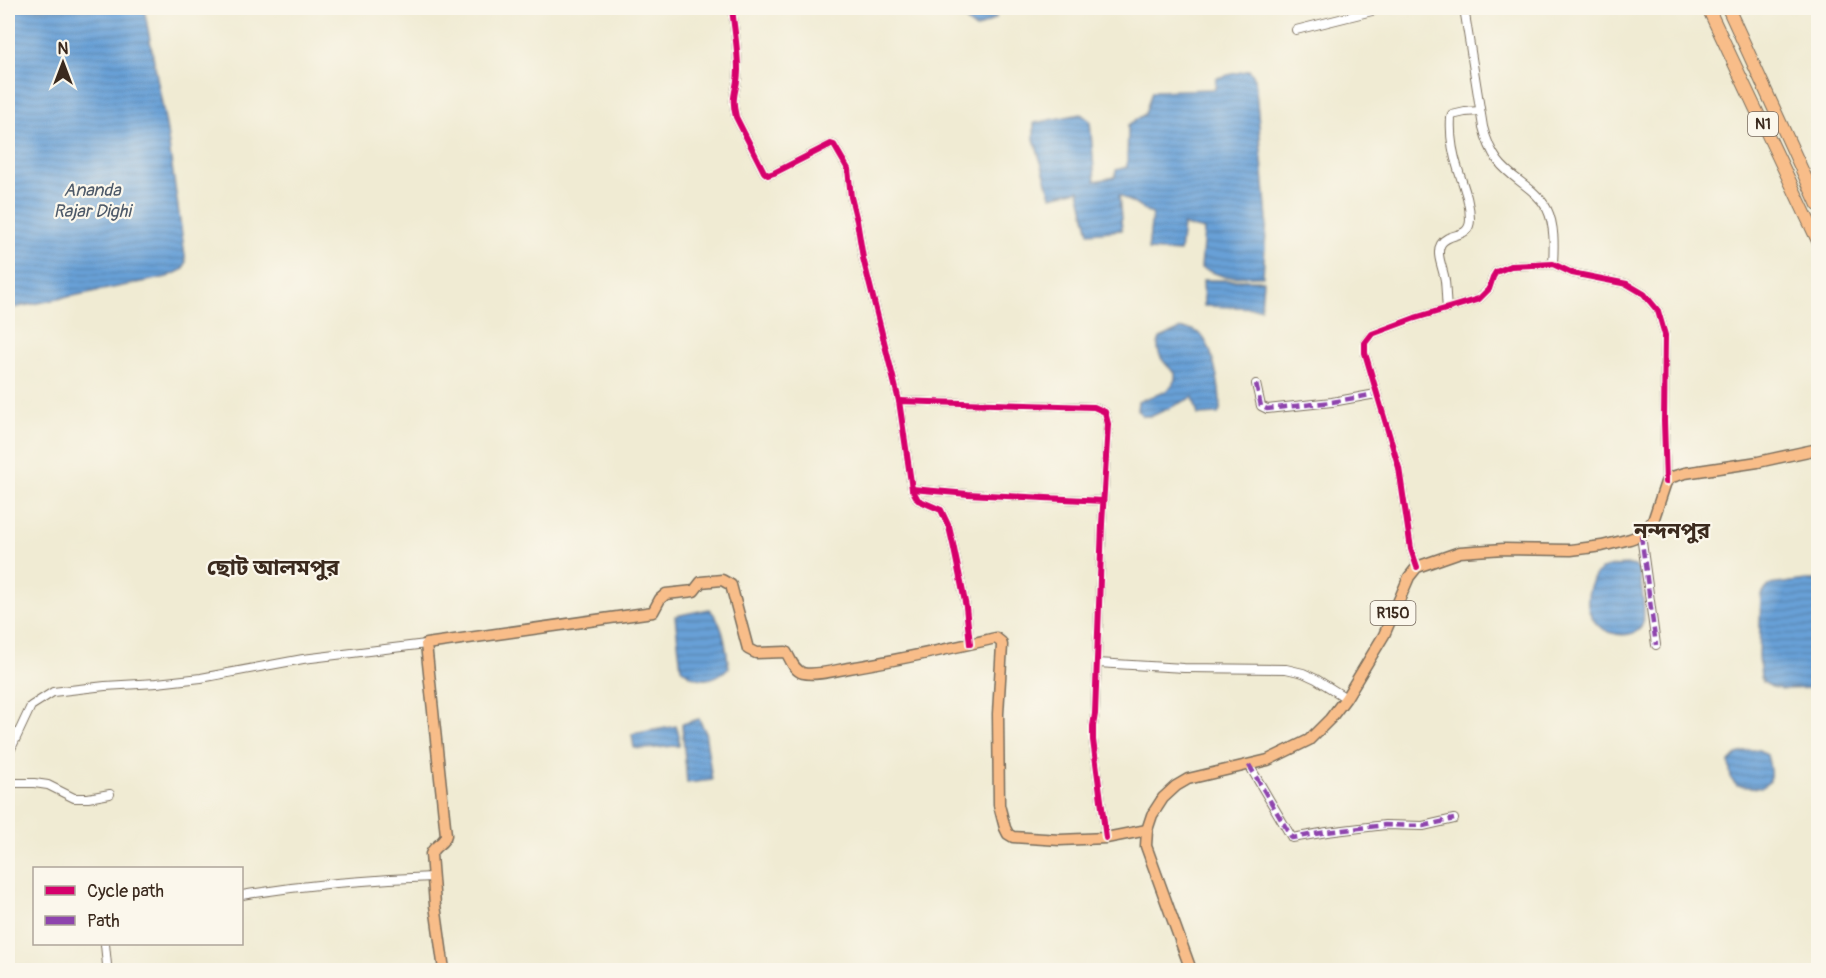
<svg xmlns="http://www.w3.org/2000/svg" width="1826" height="978" viewBox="0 0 1826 978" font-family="Pangolin,'Noto Sans Bengali',sans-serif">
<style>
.water{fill:url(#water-rules);stroke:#52657a;stroke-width:1.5}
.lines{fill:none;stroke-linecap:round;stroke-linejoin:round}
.minor-casing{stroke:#7a6e5d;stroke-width:10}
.major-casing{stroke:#7a6e5d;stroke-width:13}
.highway-casing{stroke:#7a6e5d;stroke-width:14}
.minor{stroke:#fff;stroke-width:8}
.major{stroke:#f8bd89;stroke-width:10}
.highway{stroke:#f8bd89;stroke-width:12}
.quiet{stroke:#8e44ad;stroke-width:4.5;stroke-dasharray:9 4.5;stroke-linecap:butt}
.cycleway-casing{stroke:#fbf7ec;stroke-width:10}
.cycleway{stroke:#d6006c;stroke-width:6}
.labels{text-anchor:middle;stroke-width:4.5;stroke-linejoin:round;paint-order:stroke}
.shield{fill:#fbf7ec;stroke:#75685c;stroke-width:1.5}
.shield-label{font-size:15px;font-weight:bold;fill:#3b2a1e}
.water-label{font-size:18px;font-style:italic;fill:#4d5968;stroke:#fbf7ec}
.district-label{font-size:22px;font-weight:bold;fill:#3b2a1e;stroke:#fbf7ec}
</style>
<defs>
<pattern id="water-rules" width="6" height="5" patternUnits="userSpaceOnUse" patternTransform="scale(1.5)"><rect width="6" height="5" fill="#68a0d7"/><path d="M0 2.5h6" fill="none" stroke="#5783ae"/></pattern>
</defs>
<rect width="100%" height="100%" fill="#fbf7ec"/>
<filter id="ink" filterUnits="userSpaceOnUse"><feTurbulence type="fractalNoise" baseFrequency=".0167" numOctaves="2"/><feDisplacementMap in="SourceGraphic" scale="12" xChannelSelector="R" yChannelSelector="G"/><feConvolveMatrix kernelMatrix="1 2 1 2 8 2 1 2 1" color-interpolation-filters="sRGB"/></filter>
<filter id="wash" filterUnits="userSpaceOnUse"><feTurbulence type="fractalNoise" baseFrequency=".008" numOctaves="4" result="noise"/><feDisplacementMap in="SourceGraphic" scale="24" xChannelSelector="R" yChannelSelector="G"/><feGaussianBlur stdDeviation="1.35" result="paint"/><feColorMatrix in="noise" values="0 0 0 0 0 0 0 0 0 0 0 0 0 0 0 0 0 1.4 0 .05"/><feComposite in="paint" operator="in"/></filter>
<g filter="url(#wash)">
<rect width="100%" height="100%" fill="#f0ebd3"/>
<g class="water">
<path d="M8 8H144L166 125 186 262 184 269 167 277 8 309Z"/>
<path d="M957 8H996V18L976 29 968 23Z"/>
<path d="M1249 70 1255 78 1267 219 1263 276 1225 277 1201 268 1204 230 1183 225 1180 252 1148 250 1152 214 1119 195 1122 230 1089 233 1079 190 1051 196 1034 139V123L1081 114 1090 121 1095 181 1115 177 1116 170 1127 167 1128 125 1145 114 1152 91 1215 89 1216 78Z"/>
<path d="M1203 280H1263L1261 308 1204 306Z"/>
<path d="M1181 329C1188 329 1193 329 1199 333 1214 345 1221 393 1220 411L1218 414 1198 415 1193 397 1152 416H1143L1137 410 1138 402C1151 394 1178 394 1175 373 1165 364 1153 353 1160 338Z"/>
<path d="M1630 565 1635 566 1639 571C1641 584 1646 608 1643 622 1638 647 1575 635 1590 587 1597 564 1610 566 1630 565Z"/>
<path d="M1806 580H1818V688L1781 689 1772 687 1763 682 1761 677 1759 656 1761 594 1770 585Z"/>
<path d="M709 609C724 622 726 648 729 668 712 682 698 684 681 668L675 616Z"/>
<path d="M699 719 705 731 712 780 687 783 682 724Z"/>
<path d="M676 726 679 735V746C664 746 648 751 634 748L632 734Z"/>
<path d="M1750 750H1759L1767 755C1770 764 1771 772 1770 781L1761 788 1737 786 1731 779 1729 762 1737 754Z"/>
</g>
</g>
<g filter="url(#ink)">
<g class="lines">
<g class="minor-casing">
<g id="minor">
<path d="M732 8C734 28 738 49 738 70 738 90 730 94 736 117L764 172 768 175 774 173 831 144 834 145 848 169 851 197 857 221 863 258 899 401"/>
<path d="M1464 8 1483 127C1486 139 1490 150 1498 161 1511 179 1536 188 1547 209 1555 225 1554 247 1553 264"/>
<path d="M1296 30 1384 8"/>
<path d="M1447 309C1446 299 1446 290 1445 281 1444 270 1435 254 1441 244 1449 231 1470 240 1470 219 1470 201 1463 185 1458 169 1453 154 1450 134 1451 118L1452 115 1465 112 1480 111"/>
<path d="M1256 384 1261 406 1267 409 1332 402 1376 394"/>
<path d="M912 489 968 494 1103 501"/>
<path d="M1641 535 1656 645"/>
<path d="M1417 567 1411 549 1399 468 1365 353V343L1372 334 1415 318 1479 299 1489 289 1493 277 1496 272 1511 266 1553 264 1572 273 1627 284 1644 294 1658 311 1665 335 1664 421 1666 482"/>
<path d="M970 644 966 607 953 544 949 527 941 510 918 500 912 489 899 401 1094 407 1105 412 1108 424 1102 524 1095 714 1093 726V740L1106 838"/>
<path d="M1097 663 1184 668 1286 669 1303 673 1316 679 1346 698"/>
<path d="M8 755 31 706 53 692 105 686 157 683 201 678 303 659 426 644"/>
<path d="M1249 765 1292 838 1327 832 1385 825 1423 826 1454 819"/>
<path d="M8 783H34L48 785 74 798H88L110 794"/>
<path d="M242 895C305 885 369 879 433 877"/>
<path d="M105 944 107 965"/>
</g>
</g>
<g class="major-casing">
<g id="major">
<path d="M444 970 435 905 431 854C434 845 444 844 446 835L426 644 653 612 660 599 666 594 694 591 701 582 722 580 731 585 748 649 756 653 786 652C791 659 793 670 803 673 815 676 837 670 849 668 899 660 947 649 996 638L1001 642 1002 645 998 714 999 805 1005 828 1008 834 1013 837 1060 840 1106 838 1147 830"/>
<path d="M1191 970 1146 846 1147 830 1152 815 1163 798 1176 786 1188 779 1268 760 1309 740 1330 719 1346 698 1384 635 1409 577 1417 567 1460 552 1504 549 1571 550 1602 546 1630 539 1641 535 1653 521 1666 482 1672 477 1685 473 1758 462 1818 449"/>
</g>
</g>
<g class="highway-casing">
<g id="highway">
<path d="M1708 8 1818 241"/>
<path d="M1728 8 1818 205"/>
</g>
</g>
<use href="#minor" class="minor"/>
<use href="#major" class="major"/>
<use href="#highway" class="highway"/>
<g class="quiet">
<path d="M1256 384 1261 406 1267 409 1332 402 1376 394"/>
<path d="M1641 535 1656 645"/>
<path d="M1249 765 1292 838 1327 832 1385 825 1423 826 1454 819"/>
</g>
<g class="cycleway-casing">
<g id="cycleway">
<path d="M732 8C734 28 738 49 738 70 738 90 730 94 736 117L764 172 768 175 774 173 831 144 834 145 848 169 851 197 857 221 863 258 899 401"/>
<path d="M912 489 968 494 1103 501"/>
<path d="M1417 567 1411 549 1399 468 1365 353V343L1372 334 1415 318 1479 299 1489 289 1493 277 1496 272 1511 266 1553 264 1572 273 1627 284 1644 294 1658 311 1665 335 1664 421 1666 482"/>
<path d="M970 644 966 607 953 544 949 527 941 510 918 500 912 489 899 401 1094 407 1105 412 1108 424 1102 524 1095 714 1093 726V740L1106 838"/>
</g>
</g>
<use href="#cycleway" class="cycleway"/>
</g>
</g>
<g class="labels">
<g class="shield">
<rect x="1748" y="112" width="30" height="24" rx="4.5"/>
<rect x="1370.5" y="601" width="45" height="24" rx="4.5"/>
</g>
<g class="shield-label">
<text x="1763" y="129">N1</text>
<text x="1393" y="618">R150</text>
</g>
<g class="water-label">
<text x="92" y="196">Ananda<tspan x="92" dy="21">Rajar Dighi</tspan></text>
</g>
<g class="district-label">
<text x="1672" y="538">নন্দনপুর</text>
<text x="273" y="575">ছোট আলমপুর</text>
</g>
</g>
<rect width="1826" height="978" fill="none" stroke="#fbf7ec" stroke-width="30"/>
<rect x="33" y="867" width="210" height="78" fill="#fbf7ec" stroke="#aea59a" stroke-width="1.5"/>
<rect x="45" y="886" width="30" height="9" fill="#d6006c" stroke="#aea59a" stroke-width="1.5"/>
<text x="87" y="897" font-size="18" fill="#3b2a1e">Cycle path</text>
<rect x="45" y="916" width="30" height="9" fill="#8e44ad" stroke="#aea59a" stroke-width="1.5"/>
<text x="87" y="927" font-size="18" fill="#3b2a1e">Path</text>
<g transform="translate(63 63)" stroke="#fbf7ec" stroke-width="4.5" paint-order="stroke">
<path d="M0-4.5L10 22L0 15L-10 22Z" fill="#3b2a1e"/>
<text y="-9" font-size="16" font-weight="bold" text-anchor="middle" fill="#3b2a1e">N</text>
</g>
</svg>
